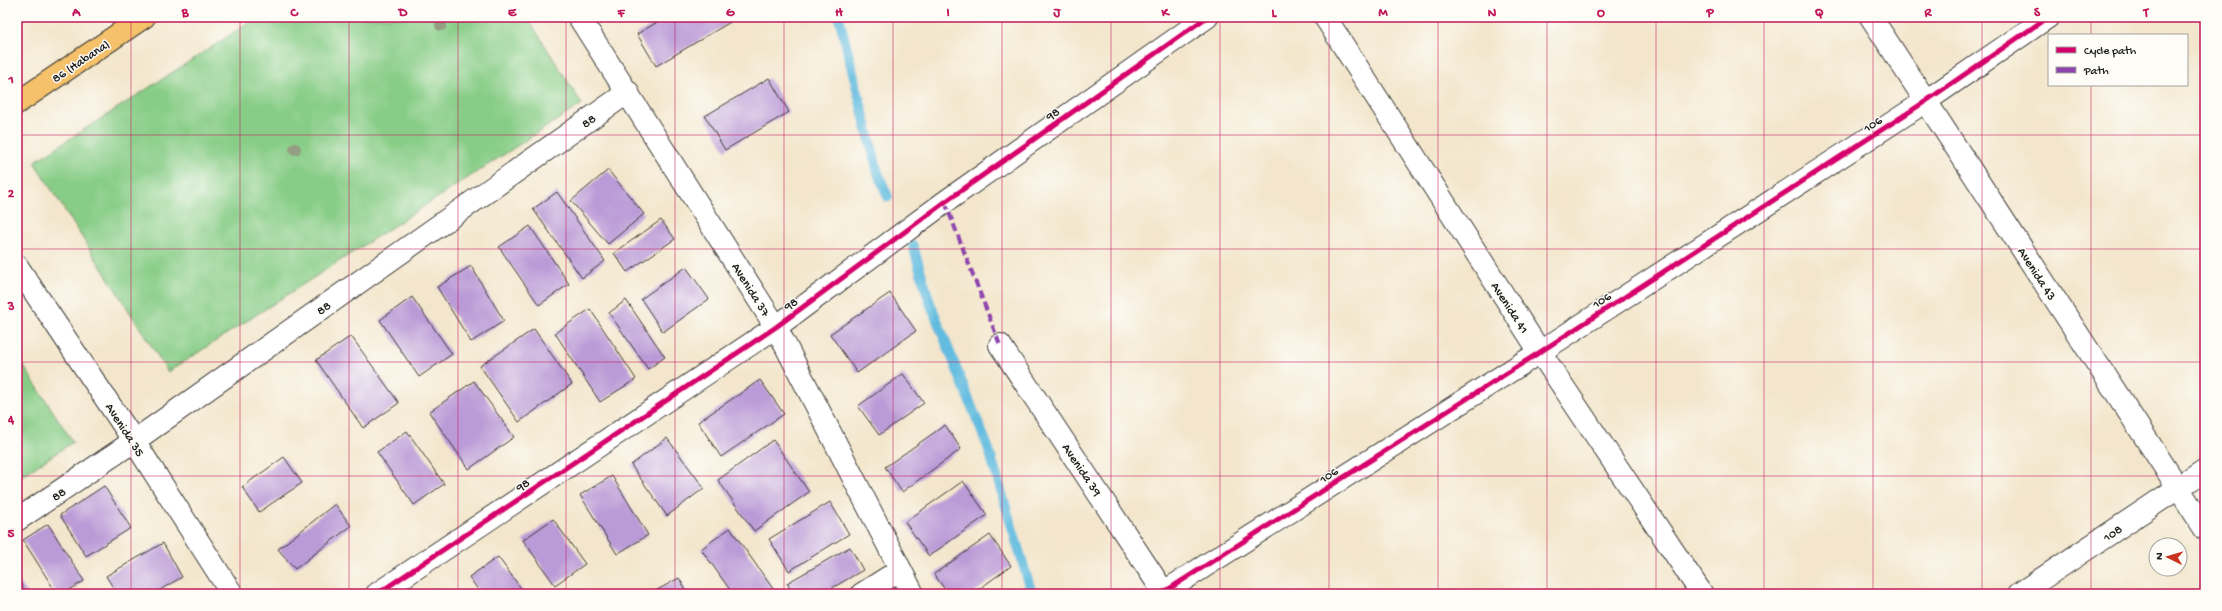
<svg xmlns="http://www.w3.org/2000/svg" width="2222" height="611" viewBox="0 0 2222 611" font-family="'Gochi Hand',sans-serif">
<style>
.green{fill:#88cd87;stroke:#527452}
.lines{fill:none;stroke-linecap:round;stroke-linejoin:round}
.stream{stroke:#62bcdf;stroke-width:10}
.building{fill:#bb9bd7}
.street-casing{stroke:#3c3a36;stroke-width:24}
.primary-casing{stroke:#3c3a36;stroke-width:24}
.street{stroke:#fff;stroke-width:22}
.primary{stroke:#f5c16b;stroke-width:22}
.quiet{stroke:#8e44ad;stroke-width:4;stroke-dasharray:8 4;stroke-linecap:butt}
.cycleway-casing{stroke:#fdfcf7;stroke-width:8}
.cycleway{stroke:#d6006c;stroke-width:5}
.tree{fill:#949e83}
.grid{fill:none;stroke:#c2185b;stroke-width:1;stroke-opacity:0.55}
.labels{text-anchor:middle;stroke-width:3;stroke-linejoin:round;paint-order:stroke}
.street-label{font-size:13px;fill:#1c1c1c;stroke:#fdfcf7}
.neatline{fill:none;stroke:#c2185b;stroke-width:1.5}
.grid-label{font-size:13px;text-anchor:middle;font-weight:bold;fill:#c2185b}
</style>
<rect width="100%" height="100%" fill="#fdfcf7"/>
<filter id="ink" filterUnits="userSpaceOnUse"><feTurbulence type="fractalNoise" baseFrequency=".025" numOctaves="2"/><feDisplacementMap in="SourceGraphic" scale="8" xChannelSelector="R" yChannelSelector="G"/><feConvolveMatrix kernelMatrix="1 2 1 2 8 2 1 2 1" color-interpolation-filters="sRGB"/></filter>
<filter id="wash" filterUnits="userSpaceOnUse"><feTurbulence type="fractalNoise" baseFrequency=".012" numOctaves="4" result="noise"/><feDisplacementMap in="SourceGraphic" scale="16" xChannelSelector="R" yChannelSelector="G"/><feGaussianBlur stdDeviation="0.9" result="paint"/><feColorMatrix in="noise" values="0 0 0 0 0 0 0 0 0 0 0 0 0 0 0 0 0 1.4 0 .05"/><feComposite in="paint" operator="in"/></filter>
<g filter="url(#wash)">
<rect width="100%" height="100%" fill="#f3e6cc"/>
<g class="green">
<path d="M258 17H527L582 104 168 372 34 162Z"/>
<path d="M17 356 73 442 17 479Z"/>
</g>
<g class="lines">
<g class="stream">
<path d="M839 17 878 173 888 197"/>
<path d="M913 246 930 303 988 447 1032 594"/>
</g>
</g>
<g id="blocks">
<g class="building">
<path d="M666 17H730L732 21 656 66 637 34Z"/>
<path d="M769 78 789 112 725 150 705 116Z"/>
<path d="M608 170 644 214 608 244 571 201Z"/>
<path d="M557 192 605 261 582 278 533 209Z"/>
<path d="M661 220 675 239 627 272 614 253Z"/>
<path d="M530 226 569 284 539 305 499 247Z"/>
<path d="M471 266 504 321 471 342 437 287Z"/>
<path d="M686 267 709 299 663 332 641 299Z"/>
<path d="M890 293 916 331 857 373 830 334Z"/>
<path d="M412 297 452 354 419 377 380 320Z"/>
<path d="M626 300 665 357 648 369 609 313Z"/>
<path d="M590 309 636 379 600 402 555 333Z"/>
<path d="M534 329 572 384 519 422 480 366Z"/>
<path d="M351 336 399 403 363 428 316 360Z"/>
<path d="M903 374 924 403 879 435 858 406Z"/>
<path d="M760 380 784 414 721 457 698 422Z"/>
<path d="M474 381 514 437 469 469 429 412Z"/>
<path d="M945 425 961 449 902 492 885 467Z"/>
<path d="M407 431 444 484 414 505 377 452Z"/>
<path d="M667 438 704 488 667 516 631 465Z"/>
<path d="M773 440 809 492 754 531 718 480Z"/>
<path d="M284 457 302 483 259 512 242 487Z"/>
<path d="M612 476 648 535 617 554 580 495Z"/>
<path d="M963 481 987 515 929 556 905 522Z"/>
<path d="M104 486 131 528 86 556 60 515Z"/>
<path d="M830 502 849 534 789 571 769 539Z"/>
<path d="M335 504 351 526 295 569 278 549Z"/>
<path d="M553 519 585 564 555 585 523 540Z"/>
<path d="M48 524 84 581 63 594H57L23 540Z"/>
<path d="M730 528 776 593 775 594H733L701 549Z"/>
<path d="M990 535 1011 566 972 594H948L934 574Z"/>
<path d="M163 543 182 577 153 594H117L106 576Z"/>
<path d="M850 547 863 570 822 594H793L787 583Z"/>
<path d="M498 557 525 594H481L469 577Z"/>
<path d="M17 577 27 594H17Z"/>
<path d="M679 578 688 594H650Z"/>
</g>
</g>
</g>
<g filter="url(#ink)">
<use href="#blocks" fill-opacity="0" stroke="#3c3a36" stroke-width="1"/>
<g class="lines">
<g class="street-casing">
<g id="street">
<path d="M579 17 776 327 913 594"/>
<path d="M1325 17 1540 352 1702 594"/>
<path d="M1871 17 2205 529"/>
<path d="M17 266 134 441 232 594"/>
<path d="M1000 345 1165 594"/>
<path d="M17 520 134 441 628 92"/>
<path d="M377 594 776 327 945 202 1207 17"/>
<path d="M862 594 900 570"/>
<path d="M1161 594 1540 352 1926 101 2048 17"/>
<path d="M2019 594 2205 470"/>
</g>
</g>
<g class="primary-casing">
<path id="primary" d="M17 103 144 17"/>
</g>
<use href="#street" class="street"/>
<use href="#primary" class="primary"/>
<path class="quiet" d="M945 202 1000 345"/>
<g class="cycleway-casing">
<g id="cycleway">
<path d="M377 594 776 327 945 202 1207 17"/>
<path d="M1161 594 1540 352 1926 101 2048 17"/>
</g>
</g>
<use href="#cycleway" class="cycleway"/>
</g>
<g class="tree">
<circle cx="441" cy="25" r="6"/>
<circle cx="295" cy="149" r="6"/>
</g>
</g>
<path class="grid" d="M131 17V594M240 17V594M349 17V594M458 17V594M566 17V594M675 17V594M784 17V594M893 17V594M1002 17V594M1111 17V594M1220 17V594M1329 17V594M1438 17V594M1547 17V594M1656 17V594M1764 17V594M1873 17V594M1982 17V594M2091 17V35M2091 85V594M17 135H2205M17 249H2205M17 362H2205M17 476H2205"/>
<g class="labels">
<g class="street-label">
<text transform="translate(80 60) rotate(-34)" y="5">86 (Habana)</text>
<text transform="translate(1052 113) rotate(-35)" y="5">98</text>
<text transform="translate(588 120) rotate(-35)" y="5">88</text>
<text transform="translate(1872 123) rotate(-33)" y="5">106</text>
<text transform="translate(2038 273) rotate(57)" y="5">Avenida 43</text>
<text transform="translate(752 289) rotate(58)" y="5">Avenida 37</text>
<text transform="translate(1601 299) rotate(-33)" y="5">106</text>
<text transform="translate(790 303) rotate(-36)" y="5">98</text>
<text transform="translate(323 307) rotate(-35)" y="5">88</text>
<text transform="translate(1511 307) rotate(57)" y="5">Avenida 41</text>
<text transform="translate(126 429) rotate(57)" y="5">Avenida 35</text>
<text transform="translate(1083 469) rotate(56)" y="5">Avenida 39</text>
<text transform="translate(1328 474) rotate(-33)" y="5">106</text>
<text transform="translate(522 484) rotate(-34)" y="5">98</text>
<text transform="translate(58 493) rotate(-34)" y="5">88</text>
<text transform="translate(2112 532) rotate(-34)" y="5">108</text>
</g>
</g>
<rect width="2222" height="611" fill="none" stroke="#fdfcf7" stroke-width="44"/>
<rect x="2048" y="34" width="140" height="52" fill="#fdfcf7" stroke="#a3a29f"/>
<rect x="2056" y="47" width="20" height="6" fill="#d6006c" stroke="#a3a29f"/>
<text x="2084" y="54" font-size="12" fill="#1c1c1c">Cycle path</text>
<rect x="2056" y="67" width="20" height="6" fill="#8e44ad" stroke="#a3a29f"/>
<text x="2084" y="74" font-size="12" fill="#1c1c1c">Path</text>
<g transform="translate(2168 557) rotate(275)"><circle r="19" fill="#fdfcf7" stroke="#a3a29f"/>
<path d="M0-3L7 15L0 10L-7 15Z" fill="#c8321e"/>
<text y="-6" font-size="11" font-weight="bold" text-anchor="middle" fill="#1c1c1c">N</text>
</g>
<rect x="22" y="22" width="2178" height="567" class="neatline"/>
<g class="grid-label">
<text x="76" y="16">A</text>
<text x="185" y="16">B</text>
<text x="294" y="16">C</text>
<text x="403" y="16">D</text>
<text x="512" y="16">E</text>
<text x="621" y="16">F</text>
<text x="730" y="16">G</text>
<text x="839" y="16">H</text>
<text x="948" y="16">I</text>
<text x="1057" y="16">J</text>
<text x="1165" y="16">K</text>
<text x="1274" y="16">L</text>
<text x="1383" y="16">M</text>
<text x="1492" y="16">N</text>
<text x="1601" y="16">O</text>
<text x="1710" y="16">P</text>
<text x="1819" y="16">Q</text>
<text x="1928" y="16">R</text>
<text x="2037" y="16">S</text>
<text x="2146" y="16">T</text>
<text x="11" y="83">1</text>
<text x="11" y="197">2</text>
<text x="11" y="310">3</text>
<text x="11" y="423">4</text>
<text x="11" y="537">5</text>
</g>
</svg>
